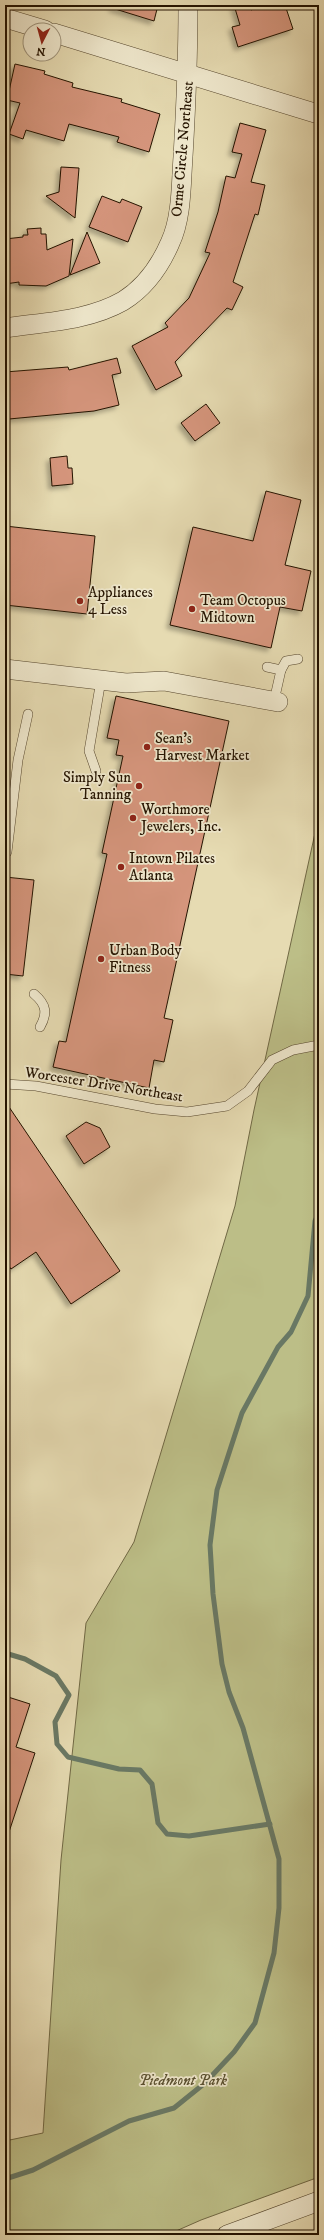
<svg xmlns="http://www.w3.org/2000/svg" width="324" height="2240" viewBox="0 0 324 2240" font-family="'IM FELL DW Pica',serif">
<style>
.green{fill:#bcbe87;stroke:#706844}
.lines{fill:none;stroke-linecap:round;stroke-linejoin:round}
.stream{stroke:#697864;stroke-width:5}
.building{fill:#d5957b;stroke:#241300;filter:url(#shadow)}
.service-casing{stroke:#54452c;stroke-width:10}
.minor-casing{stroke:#54452c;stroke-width:20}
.service{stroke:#efe8cd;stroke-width:9}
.minor{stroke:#efe8cd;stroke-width:19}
.poi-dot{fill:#8f2418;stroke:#efe8cd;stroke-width:1.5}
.labels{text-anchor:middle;stroke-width:3.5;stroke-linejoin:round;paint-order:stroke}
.street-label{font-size:15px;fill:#241300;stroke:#efe8cd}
.poi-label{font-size:15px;fill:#241300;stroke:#efe8cd;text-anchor:start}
.park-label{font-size:15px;font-style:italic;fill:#594f2f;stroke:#efe8cd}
</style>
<defs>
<filter id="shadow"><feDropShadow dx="-3.5" dy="3.5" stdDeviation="2" flood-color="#0004"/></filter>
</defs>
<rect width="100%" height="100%" fill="#e6dbb2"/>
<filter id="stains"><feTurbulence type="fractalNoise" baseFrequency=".005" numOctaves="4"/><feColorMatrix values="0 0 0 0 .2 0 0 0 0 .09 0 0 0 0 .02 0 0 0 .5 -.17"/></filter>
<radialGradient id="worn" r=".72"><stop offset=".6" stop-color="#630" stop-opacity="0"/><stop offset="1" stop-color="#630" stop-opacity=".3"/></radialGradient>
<path class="green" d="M319 815V2177L201 2220 167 2235H5V2141L43 2133 61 1860 86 1623 134 1542 235 1206 254 1110Z"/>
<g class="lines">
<g class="stream">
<path d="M5 1653 25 1659 56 1676 69 1695 55 1722 57 1744 68 1757 119 1769 140 1770 152 1784 158 1823 167 1834 189 1836 270 1824"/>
<path d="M5 2179 33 2170 129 2121 174 2108 205 2083 234 2052 255 2023 274 1953 279 1908V1859L243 1728 229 1692 222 1664 213 1594 210 1545 217 1490 242 1413 278 1347 291 1332 308 1296 315 1221 319 1212"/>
</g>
</g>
<g class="building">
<path d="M113 5H158L154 21 112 8Z"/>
<path d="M234 5H249L251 10 266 5H285L293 29 238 47 232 27 240 25Z"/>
<path d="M15 64 45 71 44 74 73 83 72 87 122 99 121 102 160 114 149 152 117 142 119 137 69 124 64 141 26 130 23 139 9 134 20 103 7 100Z"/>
<path d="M240 123 266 130 251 182 265 185 258 215 255 214 233 282 243 287 232 310 227 308 175 362 182 376 156 390 132 346 168 327 165 323 189 298 210 253 205 252 218 212 226 176 235 178 242 154 232 152Z"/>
<path d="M61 167 79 168 75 218 46 196 59 192Z"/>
<path d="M102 196 120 203 122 199 142 207 128 242 89 227Z"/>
<path d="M41 228V234H46L47 250 73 239 69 276 46 286 19 285V282L5 284V239L23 237V235H28L27 229Z"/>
<path d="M87 232 100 263 70 275Z"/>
<path d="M117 358 121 373 112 375 119 405 94 411 9 419 5 372 68 367 69 370Z"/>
<path d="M206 404 220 423 195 441 181 423Z"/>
<path d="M67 456 68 468H72L73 484 52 486 50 458Z"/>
<path d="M266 491 301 500 285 565 311 571 302 611 280 607 271 648 170 625 193 527 253 541Z"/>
<path d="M5 526 95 536 87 614 5 605Z"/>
<path d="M116 696 229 721 164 1018 173 1020 164 1062 154 1060 149 1088 53 1067 59 1041 66 1042 107 854 102 853 123 756 116 755 119 740 107 738Z"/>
<path d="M5 877 34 880 23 976 5 974Z"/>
<path d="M5 1101 120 1271 71 1304 36 1252 11 1269 5 1261Z"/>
<path d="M86 1122 100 1128 110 1147 84 1164 66 1136Z"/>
<path d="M5 1696 30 1704 16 1747 35 1753 8 1835H5Z"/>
</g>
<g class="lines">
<g class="service-casing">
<g id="service">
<path d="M267 667 281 670 274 701"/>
<path d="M281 670 286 661 298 659"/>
<path d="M96 771 89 751 101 680"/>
<path d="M7 852 18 760 28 714"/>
<path d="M34 994C46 1004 48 1013 40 1027"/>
<path d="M5 1084 36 1086 155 1109 187 1112 227 1106 248 1091 272 1060 293 1050 319 1045"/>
</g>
</g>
<g class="minor-casing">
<g id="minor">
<path d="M5 18 45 30"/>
<path d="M54 33 318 114"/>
<path d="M5 328C44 322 88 321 123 301 144 288 160 266 170 243 182 218 181 184 183 157 186 106 188 56 188 5"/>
<path d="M5 669 126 683 164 681 278 702"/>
<path d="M227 2235 319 2201"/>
</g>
</g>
<use href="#service" class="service"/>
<use href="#minor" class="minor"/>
</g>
<g class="poi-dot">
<circle cx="80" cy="601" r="4"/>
<circle cx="192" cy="609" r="4"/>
<circle cx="147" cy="747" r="4"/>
<circle cx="139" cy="786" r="4"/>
<circle cx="133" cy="818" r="4"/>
<circle cx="121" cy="867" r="4"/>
<circle cx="101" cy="959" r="4"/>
</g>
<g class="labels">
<g class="street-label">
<text transform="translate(182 149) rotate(-85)" y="5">Orme Circle Northeast</text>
<text transform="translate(104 1084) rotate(9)" y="5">Worcester Drive Northeast</text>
</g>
<g class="poi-label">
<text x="88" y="597">Appliances<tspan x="88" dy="17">4 Less</tspan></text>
<text x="200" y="605">Team Octopus<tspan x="200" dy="17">Midtown</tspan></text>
<text x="155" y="743">Sean's<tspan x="155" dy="17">Harvest Market</tspan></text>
<text x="131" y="782" text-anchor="end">Simply Sun<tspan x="131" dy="17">Tanning</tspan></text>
<text x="141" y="814">Worthmore<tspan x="141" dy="17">Jewelers, Inc.</tspan></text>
<text x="129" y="863">Intown Pilates<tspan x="129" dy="17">Atlanta</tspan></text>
<text x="109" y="955">Urban Body<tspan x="109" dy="17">Fitness</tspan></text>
</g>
<g class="park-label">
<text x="183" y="2085">Piedmont Park</text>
</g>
</g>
<rect width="324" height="2240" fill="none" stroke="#e6dbb2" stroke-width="20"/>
<rect x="6" y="6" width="312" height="2228" fill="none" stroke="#241300" stroke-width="2"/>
<rect x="10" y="10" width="304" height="2220" fill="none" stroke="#241300"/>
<g transform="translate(42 42) rotate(186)"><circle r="19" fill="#efe8cd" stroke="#9e937b"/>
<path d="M0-3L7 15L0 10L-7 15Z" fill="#8f2418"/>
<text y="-6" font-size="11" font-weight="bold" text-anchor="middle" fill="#241300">N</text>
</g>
<rect width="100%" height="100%" filter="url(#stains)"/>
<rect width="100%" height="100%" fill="url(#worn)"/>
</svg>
